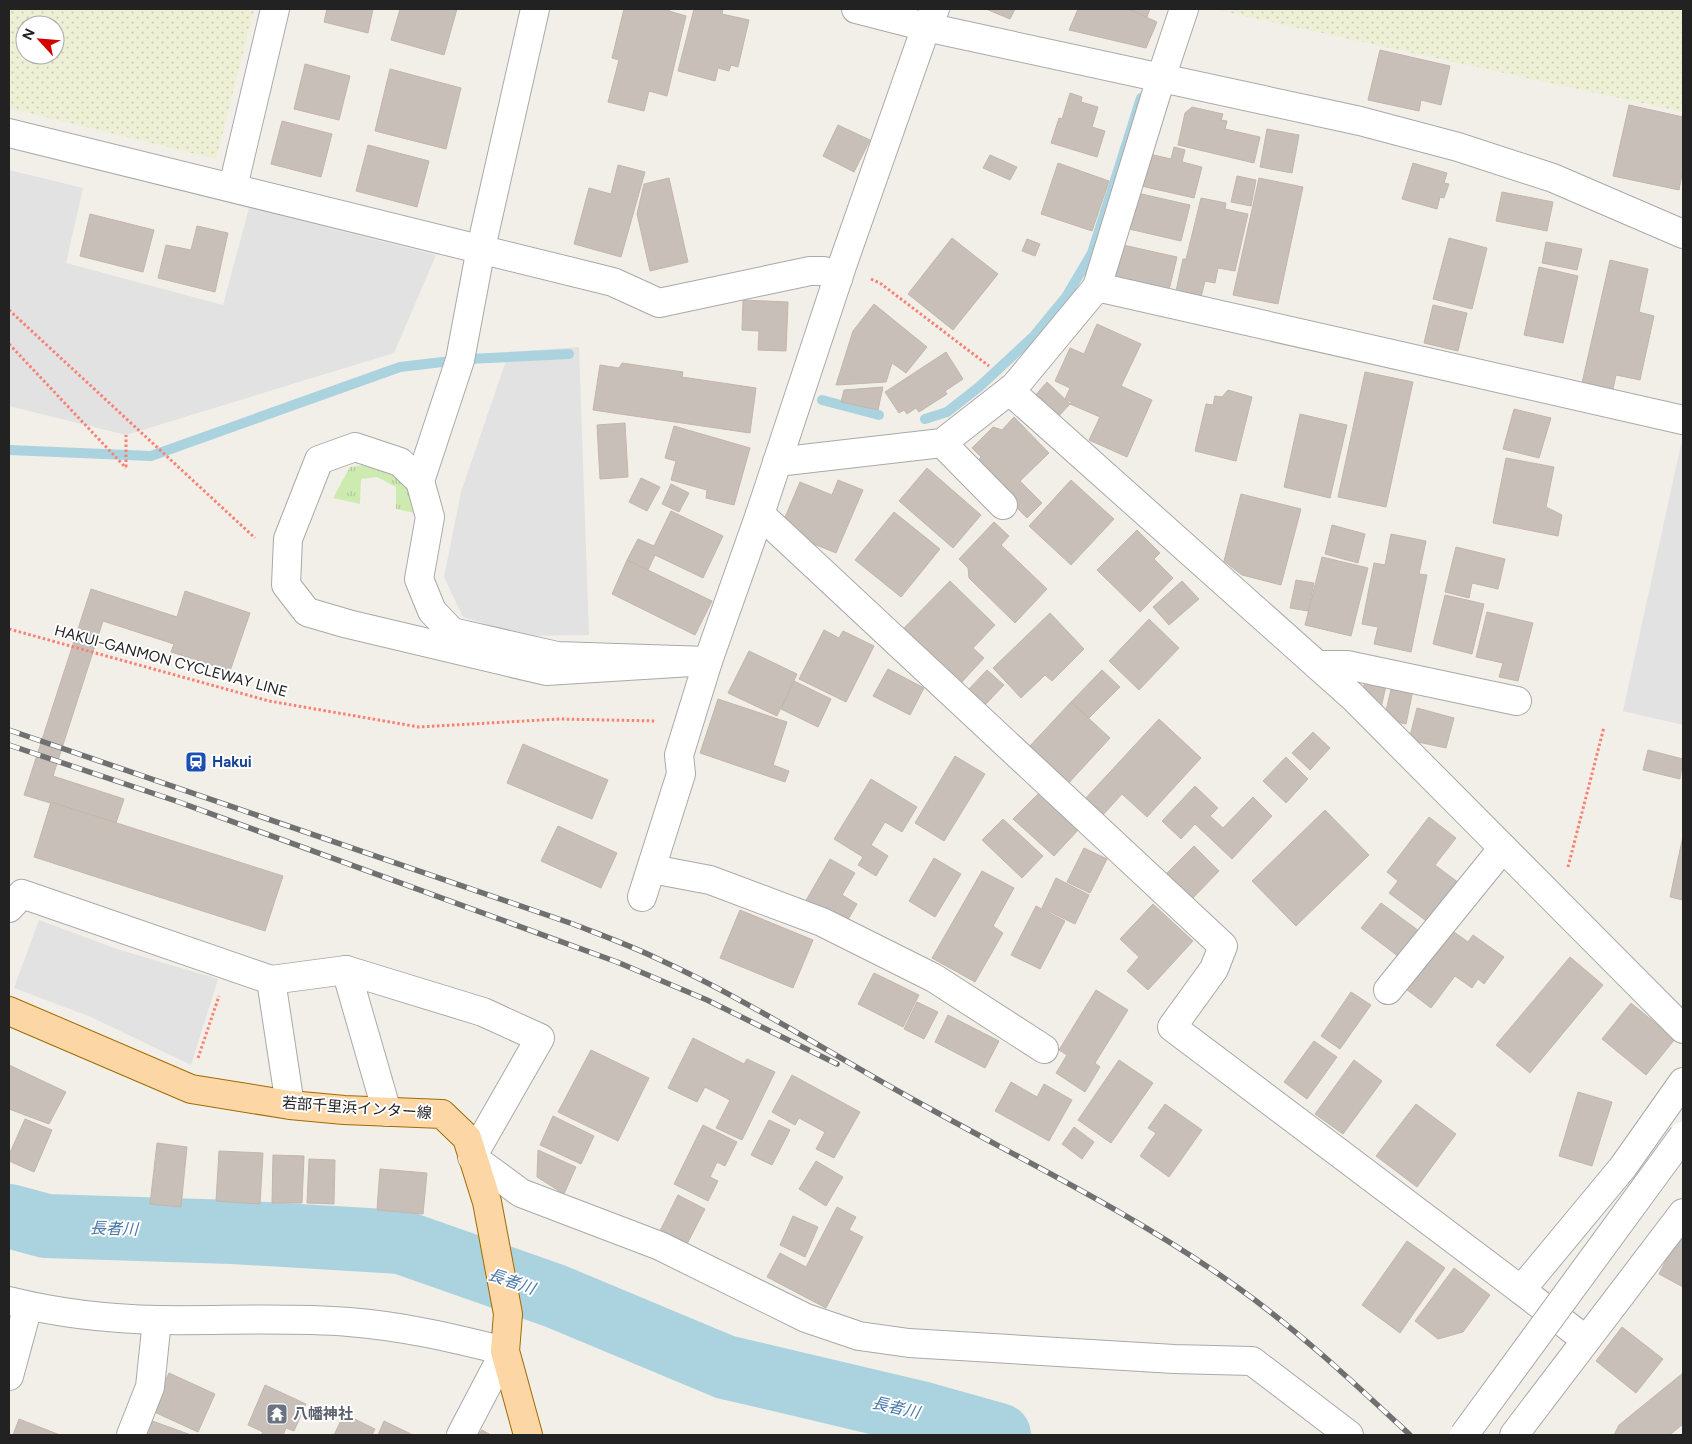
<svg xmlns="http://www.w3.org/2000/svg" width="1692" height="1444" viewBox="0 0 1692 1444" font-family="Figtree,'Noto Sans JP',sans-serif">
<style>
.farmland{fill:url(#farmland-dots);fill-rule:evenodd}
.grass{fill:url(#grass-tufts)}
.parking{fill:#e2e2e2}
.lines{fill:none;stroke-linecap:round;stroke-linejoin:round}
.stream{stroke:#aad3df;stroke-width:10}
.river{stroke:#aad3df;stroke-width:64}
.building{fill:#c7bfb8;stroke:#c4b6ab}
.minor-casing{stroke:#a9a9a9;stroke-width:30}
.major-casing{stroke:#a06b00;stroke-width:30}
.path{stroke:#fa8072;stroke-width:3;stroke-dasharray:2.5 2.5;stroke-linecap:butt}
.minor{stroke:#fff;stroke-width:28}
.major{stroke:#fcd6a4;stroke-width:28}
.rail-casing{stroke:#707070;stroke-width:5.5}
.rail{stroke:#fff;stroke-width:4;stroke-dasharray:11;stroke-linecap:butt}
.minor-bridge-casing{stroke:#a9a9a9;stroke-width:30;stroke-linecap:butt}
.minor-bridge{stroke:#fff;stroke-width:28}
.labels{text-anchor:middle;stroke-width:4;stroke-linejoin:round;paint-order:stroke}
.street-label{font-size:15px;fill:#222;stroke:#fff}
.transit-label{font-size:15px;font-weight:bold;fill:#164399;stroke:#fff;text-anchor:start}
.worship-label{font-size:15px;font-weight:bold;fill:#5b616d;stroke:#fff;text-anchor:start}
.water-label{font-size:16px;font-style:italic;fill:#4a7aab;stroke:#fff}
</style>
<defs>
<pattern id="farmland-dots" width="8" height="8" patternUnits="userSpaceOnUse" patternTransform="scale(1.25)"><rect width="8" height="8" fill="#eef0d5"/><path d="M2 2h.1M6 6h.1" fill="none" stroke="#ccceb7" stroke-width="1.8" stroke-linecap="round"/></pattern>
<pattern id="grass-tufts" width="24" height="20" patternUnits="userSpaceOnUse" patternTransform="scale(1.25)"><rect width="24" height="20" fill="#cdebb0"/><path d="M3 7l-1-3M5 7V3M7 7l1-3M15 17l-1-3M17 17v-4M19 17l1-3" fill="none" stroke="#b0c997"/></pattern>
</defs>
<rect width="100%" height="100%" fill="#f2efe9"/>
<g class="farmland">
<path d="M9 9H254L216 159 9 108ZM25 25H55V55H25Z"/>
<path d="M1212 9H1683V112Z"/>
</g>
<path class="grass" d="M378 463 412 483 415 513 396 509V487L377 477 361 479 360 504 333 498 350 467Z"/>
<g class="parking">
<path d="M9 170 83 188 66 263 223 305 249 208 436 255 394 353 126 435 9 406Z"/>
<path d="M579 347 589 635 525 636 463 617 444 577 461 492 509 352Z"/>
<path d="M1681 444H1683V725L1623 711Z"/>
<path d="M39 920 117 949 218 979 191 1065 91 1017 14 988Z"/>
</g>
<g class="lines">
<g class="stream">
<path d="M822 400 879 415"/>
<path d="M925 419 947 412 979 387 1034 336 1066 297 1092 253 1141 98"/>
<path d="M9 450 151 456 400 367 468 359 569 354"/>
</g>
<path class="river" d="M9 1216 46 1226 232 1232 401 1242 555 1296 725 1367 924 1414 999 1435"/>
</g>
<g class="building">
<path d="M327 9H373L368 33 324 22Z"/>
<path d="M400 9H457L444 55 391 40Z"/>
<path d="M624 9H670L669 11 686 16 667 96 649 91 644 111 608 102 619 60 612 58Z"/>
<path d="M694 9H723L722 14 749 20 738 67 731 65 729 71 718 68 715 81 678 71Z"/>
<path d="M986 9H1015L1010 19Z"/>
<path d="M1078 9H1128L1157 22 1146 48 1069 30Z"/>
<path d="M1128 9H1150L1147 17Z"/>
<path d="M1380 50 1450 66 1441 105 1421 100 1419 111 1368 100Z"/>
<path d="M305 64 350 76 339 120 294 109Z"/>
<path d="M390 69 461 88 446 149 375 131Z"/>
<path d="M1070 93 1082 97 1081 102 1098 107 1092 127 1105 131 1097 157 1051 143 1059 118 1062 119Z"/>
<path d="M1629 105 1683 117V169L1679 190 1613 176Z"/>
<path d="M1192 107 1223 114 1221 120 1227 121 1225 129 1260 137 1254 163 1178 145 1185 113Z"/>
<path d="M282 121 332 134 321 177 271 164Z"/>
<path d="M838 125 870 140 854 172 823 156Z"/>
<path d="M1267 129 1299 135 1292 173 1260 167Z"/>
<path d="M368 145 429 161 417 207 356 191Z"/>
<path d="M1174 147 1185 150 1182 162 1202 167 1194 198 1137 185 1145 153 1171 159Z"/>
<path d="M990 155 1017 167 1010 180 983 168Z"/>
<path d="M1058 163 1109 181 1092 231 1041 214Z"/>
<path d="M1413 163 1447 173 1444 183 1449 184 1444 198 1440 197 1437 209 1402 199Z"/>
<path d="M618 165 645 172 621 257 574 244 589 188 611 194Z"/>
<path d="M1237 176 1256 180 1251 206 1231 202Z"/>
<path d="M669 178 688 262 650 271 637 214 644 184Z"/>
<path d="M1259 178 1303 187 1278 304 1233 295Z"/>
<path d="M1502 192 1553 202 1547 231 1496 221Z"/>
<path d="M1137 193 1190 205 1181 241 1129 229Z"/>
<path d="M1201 198 1226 203 1225 209 1248 214 1235 271 1218 268 1215 283 1205 281 1201 297 1176 291 1183 259H1186Z"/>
<path d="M90 214 154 230 143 272 80 256Z"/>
<path d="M197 226 228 233 215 292 158 278 166 245 191 250Z"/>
<path d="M952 238 998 274 953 330 908 294Z"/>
<path d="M1449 238 1487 248 1472 309 1433 299Z"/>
<path d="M1027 239 1040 244 1035 256 1022 251Z"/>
<path d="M1546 242 1582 249 1577 270 1542 263Z"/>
<path d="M1123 245 1177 257 1169 290 1114 278Z"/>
<path d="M1610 260 1648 269 1639 312 1654 316 1640 380 1616 375 1613 389 1582 383Z"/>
<path d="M1539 267 1578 276 1563 343 1524 335Z"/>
<path d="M743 300 788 302 786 351 758 350 759 331 742 330Z"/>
<path d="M874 304 927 347 906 373 892 363 886 382 836 385 853 331Z"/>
<path d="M1433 305 1467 313 1458 351 1424 343Z"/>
<path d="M1097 324 1141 344 1121 386 1152 400 1127 457 1089 440 1100 417 1070 404 1071 402 1065 399 1070 388 1055 381 1070 348 1084 354Z"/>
<path d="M946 352 963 379 945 391 947 394 919 412 916 408 907 414 904 410 899 413 885 392Z"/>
<path d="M622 363 683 372 682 377 756 388 750 433 593 410 600 365 619 368Z"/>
<path d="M1365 372 1413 382 1386 507 1338 497Z"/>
<path d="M1047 382 1070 404 1056 419 1033 398Z"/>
<path d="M883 387 878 410 841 402 844 390Z"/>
<path d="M1228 390 1252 397 1236 461 1195 451 1206 404 1213 405 1215 396 1222 397Z"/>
<path d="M1514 409 1551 418 1539 458 1503 449Z"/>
<path d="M1300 414 1347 425 1330 498 1284 487Z"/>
<path d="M1014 417 1049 453 1020 481 1042 503 1027 518 974 465 981 457 972 448 993 427 1002 430Z"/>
<path d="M625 423 628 477 600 479 597 425Z"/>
<path d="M674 426 750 448 734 505 706 498 707 490 671 480 676 461 665 458Z"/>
<path d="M1506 458 1554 467 1546 507 1562 515 1558 536 1493 523Z"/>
<path d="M927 468 981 515 953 548 899 501Z"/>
<path d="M641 478 660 487 647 511 629 502Z"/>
<path d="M838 480 863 490 836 553 804 540 783 522 800 482 832 495Z"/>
<path d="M1071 480 1114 519 1071 565 1029 526Z"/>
<path d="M671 484 689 493 679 512 662 504Z"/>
<path d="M1241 494 1301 509 1281 585 1242 575 1224 561Z"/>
<path d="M671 511 723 536 703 578 655 555 648 570 627 560 638 539 654 546Z"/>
<path d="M894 512 940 549 901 597 855 560Z"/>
<path d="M994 522 1009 536 1001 545 1047 589 1015 623 969 578 968 568 959 559Z"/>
<path d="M1332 525 1365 534 1358 563 1325 554Z"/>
<path d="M1137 530 1160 553 1154 559 1173 578 1140 612 1097 570Z"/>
<path d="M1391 534 1426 541 1419 574 1427 575 1411 652 1374 644 1378 627 1362 624 1374 563 1385 565Z"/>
<path d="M1456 547 1505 559 1498 589 1472 583 1469 598 1445 592Z"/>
<path d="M1322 557 1368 568 1351 636 1305 625Z"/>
<path d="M627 560 712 601 695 635 612 594Z"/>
<path d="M1296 580 1314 583 1308 611 1290 608Z"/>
<path d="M950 581 995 625 973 648 984 658 961 683 904 628Z"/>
<path d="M1182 581 1199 599 1169 625 1153 607Z"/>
<path d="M91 589 177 617 185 591 250 613 230 671 171 652 174 644 103 621 53 776 124 799 116 823 24 795Z"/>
<path d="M1445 595 1484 604 1472 654 1433 644Z"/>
<path d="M1487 612 1533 623 1518 681 1499 677 1503 663 1476 657Z"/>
<path d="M1050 613 1084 649 1052 681 1045 675 1021 698 993 668Z"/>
<path d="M1149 619 1179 648 1139 690 1109 661Z"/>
<path d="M824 630 839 638 843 631 874 646 846 702 799 679Z"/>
<path d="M749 651 797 674 777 716 728 693Z"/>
<path d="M888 669 924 688 910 715 873 696Z"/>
<path d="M987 670 1004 685 984 706 968 690Z"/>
<path d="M1102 670 1120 687 1089 718 1071 702Z"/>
<path d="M794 681 831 699 818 727 781 709Z"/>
<path d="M1365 681 1386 686 1380 712 1362 693Z"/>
<path d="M1392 685 1413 690 1406 724 1384 719Z"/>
<path d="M718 699 787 722 773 765 789 771 785 782 700 753Z"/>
<path d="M1071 702 1110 738 1066 786 1027 749Z"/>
<path d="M1417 708 1454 718 1446 748 1409 740Z"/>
<path d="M1159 719 1201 758 1147 817 1122 794 1102 816 1084 800Z"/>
<path d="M1313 732 1330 748 1310 770 1292 753Z"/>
<path d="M523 744 608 780 592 819 507 783Z"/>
<path d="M1648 750 1683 759 1680 779 1643 770Z"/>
<path d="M955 756 985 774 944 841 915 823Z"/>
<path d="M1286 757 1308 779 1286 803 1263 781Z"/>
<path d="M871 779 917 807 902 832 885 822 871 845 888 856 876 876 858 865 863 857 834 839Z"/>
<path d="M1195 786 1218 808 1210 816 1223 828 1253 797 1272 816 1232 859 1195 824 1181 839 1162 821Z"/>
<path d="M1039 793 1079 829 1054 856 1013 819Z"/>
<path d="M51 802 283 876 265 931 34 857Z"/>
<path d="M1325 810 1369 855 1296 926 1252 881Z"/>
<path d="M1429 817 1456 838 1435 865 1459 883 1429 923 1389 893 1398 881 1387 872Z"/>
<path d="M1003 819 1043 856 1022 878 982 840Z"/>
<path d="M558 826 617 853 601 888 541 861Z"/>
<path d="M1683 836V900L1670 897Z"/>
<path d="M1194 846 1219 871 1188 903 1163 877Z"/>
<path d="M1084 848 1107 859 1090 893 1067 882Z"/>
<path d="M934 858 961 874 935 917 909 901Z"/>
<path d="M830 859 855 873 842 895 857 904 846 923 805 902Z"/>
<path d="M982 871 1014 888 993 926 1003 933 975 982 932 958Z"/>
<path d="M1056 878 1089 895 1075 924 1042 908Z"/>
<path d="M1381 903 1419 931 1399 957 1361 928Z"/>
<path d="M1153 904 1193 941 1148 990 1127 971 1139 957 1120 939Z"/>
<path d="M1036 906 1065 921 1040 969 1011 955Z"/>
<path d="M740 910 813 940 793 988 720 958Z"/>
<path d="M1450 929 1468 942 1473 935 1504 957 1484 984 1478 979 1472 988 1455 976 1431 1008 1406 989Z"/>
<path d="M1570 957 1603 985 1530 1073 1496 1045Z"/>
<path d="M874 973 919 995 903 1027 858 1004Z"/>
<path d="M1096 990 1128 1010 1095 1063 1100 1067 1085 1092 1056 1073 1067 1055 1059 1050Z"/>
<path d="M1351 992 1371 1005 1340 1049 1321 1036Z"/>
<path d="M917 1002 938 1012 924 1039 904 1029Z"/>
<path d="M1631 1003 1675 1039 1646 1075 1602 1039Z"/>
<path d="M948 1015 999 1041 985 1068 935 1042Z"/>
<path d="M693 1038 744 1064 747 1059 775 1072 742 1140 716 1128 730 1100 705 1087 697 1102 668 1088Z"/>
<path d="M1314 1041 1337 1057 1307 1099 1284 1082Z"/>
<path d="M591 1050 649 1078 618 1141 558 1112Z"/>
<path d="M1119 1060 1153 1083 1111 1143 1078 1120Z"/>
<path d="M1354 1060 1382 1081 1343 1134 1315 1114Z"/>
<path d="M9 1065 66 1092 49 1124 9 1109Z"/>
<path d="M792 1075 860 1112 834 1158 816 1149 825 1132 799 1118 795 1125 772 1112Z"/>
<path d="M1011 1082 1037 1097 1044 1084 1072 1100 1049 1141 995 1111Z"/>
<path d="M1578 1092 1612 1102 1592 1166 1559 1156Z"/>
<path d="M1165 1104 1202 1130 1169 1177 1140 1156 1156 1133 1148 1128Z"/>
<path d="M1416 1104 1456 1134 1417 1187 1376 1156Z"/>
<path d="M553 1116 594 1136 581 1164 540 1145Z"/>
<path d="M25 1119 52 1130 34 1172 9 1161V1155Z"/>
<path d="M769 1120 790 1130 772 1165 751 1155Z"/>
<path d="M703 1125 737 1142 725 1166 717 1162 710 1177 718 1181 708 1201 674 1184Z"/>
<path d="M1074 1127 1094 1142 1082 1159 1062 1144Z"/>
<path d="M157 1143 187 1147 181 1207 150 1204Z"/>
<path d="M538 1150 576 1167 564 1194 537 1177Z"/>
<path d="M219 1151 263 1153 260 1204 216 1201Z"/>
<path d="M273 1155 304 1156 302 1203H272Z"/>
<path d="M309 1159 335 1160 334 1204 307 1203Z"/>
<path d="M816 1161 843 1177 826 1206 799 1189Z"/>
<path d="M380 1169 427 1173 423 1214 377 1210Z"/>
<path d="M678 1195 705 1209 687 1244 660 1231Z"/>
<path d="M837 1207 856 1217 849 1230 863 1237 826 1308 767 1277 780 1253 806 1267Z"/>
<path d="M793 1216 818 1227 805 1257 780 1245Z"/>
<path d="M1680 1233 1683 1235V1287L1659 1274Z"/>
<path d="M1407 1241 1445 1268 1400 1333 1362 1305Z"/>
<path d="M1454 1268 1490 1295 1463 1332 1438 1339 1415 1321Z"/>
<path d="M1622 1327 1663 1359 1636 1393 1596 1361Z"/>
<path d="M169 1373 215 1394 198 1432 152 1411Z"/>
<path d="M1683 1373V1424L1671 1434 1666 1435H1614L1619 1425Z"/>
<path d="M265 1385 306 1404 294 1431 286 1428 283 1435H261L263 1432 248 1425Z"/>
<path d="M344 1414 375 1429 372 1435H334Z"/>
<path d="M19 1419 60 1435H13Z"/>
<path d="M147 1419 191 1435H142Z"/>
<path d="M384 1421 413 1435H378Z"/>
<path d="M482 1430 491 1435H478Z"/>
</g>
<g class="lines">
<g class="minor-casing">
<g id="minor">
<path d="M856 9 926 27 1360 121 1458 147 1553 178 1683 234"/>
<path d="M9 133 613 282 659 303 810 271H824L838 279"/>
<path d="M233 187 275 9"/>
<path d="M1097 287 1683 420"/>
<path d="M1010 391 1353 697 1683 1029"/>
<path d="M942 443 1003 505"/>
<path d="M355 447 400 462 420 481 430 517 419 579 432 611 452 632 557 656 708 661 546 671 348 624 307 612 286 585 288 539 319 460Z"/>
<path d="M777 462 942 443 1015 386 1097 287 1161 78 1184 9"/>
<path d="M420 481 460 360 481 248 535 9"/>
<path d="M760 514 1223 946 1214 969 1172 1027 1521 1290 1623 1167 1683 1082"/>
<path d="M1317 665H1347L1517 701"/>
<path d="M652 869 710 880 822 922 934 978 1044 1049"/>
<path d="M642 897 681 774 679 755 708 661 760 514 842 266 926 27 935 9"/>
<path d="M9 908 22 894 271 980 290 1105"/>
<path d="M346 970 387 1112"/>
<path d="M271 980 346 970 483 1012 540 1038 472 1157 521 1193 660 1246 806 1318 859 1336 909 1343 1174 1359 1252 1361 1349 1435"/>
<path d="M1388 990 1503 848"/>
<path d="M1521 1290 1586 1340"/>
<path d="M9 1301C57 1313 110 1319 159 1320 222 1321 286 1317 349 1322 402 1326 453 1338 505 1351L461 1435"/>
<path d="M9 1376 28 1306"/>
<path d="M131 1435 150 1387 157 1320"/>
<path d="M1514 1435 1683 1213"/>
</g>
</g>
<g class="major-casing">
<path id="major" d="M9 1011 191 1089 290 1105 344 1110 442 1114 467 1138 487 1202 508 1314 505 1351 528 1435"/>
</g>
<g class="path">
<path d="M871 279 880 283 989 366"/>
<path d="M9 310 255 538"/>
<path d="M9 344 126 468"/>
<path d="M126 467V435"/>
<path d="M9 629 269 701 419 727 559 719 656 721"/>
<path d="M1568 867 1604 727"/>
<path d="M198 1058 219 996"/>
</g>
<use href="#minor" class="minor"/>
<use href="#major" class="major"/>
<g class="rail-casing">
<g id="rail">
<path d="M9 730 573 924C601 935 629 945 656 958 749 1000 835 1057 925 1106 1030 1164 1139 1217 1237 1287 1299 1331 1354 1383 1410 1435"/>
<path d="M9 745 176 801 617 962 707 1000 837 1064"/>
</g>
</g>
<use href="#rail" class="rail"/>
<g class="minor-bridge-casing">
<path id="minor-bridge" d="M1464 1435 1683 1136"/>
</g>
<use href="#minor-bridge" class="minor-bridge"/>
</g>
<defs>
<g id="station-square" transform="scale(1.125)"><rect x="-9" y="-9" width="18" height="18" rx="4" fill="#1a4fb4" stroke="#fff"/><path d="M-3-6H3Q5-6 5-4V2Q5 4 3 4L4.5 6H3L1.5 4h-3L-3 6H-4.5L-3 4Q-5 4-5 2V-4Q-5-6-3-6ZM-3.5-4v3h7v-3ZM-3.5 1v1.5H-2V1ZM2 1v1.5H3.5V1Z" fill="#fff"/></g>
<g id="temple-square" transform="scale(1.125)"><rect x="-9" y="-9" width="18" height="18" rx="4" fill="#6b7280" stroke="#fff"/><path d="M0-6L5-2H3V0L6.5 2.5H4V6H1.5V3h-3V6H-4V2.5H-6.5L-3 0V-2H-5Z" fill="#fff"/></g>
</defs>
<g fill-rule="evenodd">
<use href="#station-square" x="196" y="762"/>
<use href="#temple-square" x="277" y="1414"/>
</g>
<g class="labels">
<g class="street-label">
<text transform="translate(171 661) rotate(15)" y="5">HAKUI-GANMON CYCLEWAY LINE</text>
<text transform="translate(357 1108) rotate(4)" y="5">若部千里浜インター線</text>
</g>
<g class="transit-label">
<text x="212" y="767">Hakui</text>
</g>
<g class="worship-label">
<text x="293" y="1419">八幡神社</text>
</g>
<g class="water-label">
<text transform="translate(114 1228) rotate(2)" y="6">長者川</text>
<text transform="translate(512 1281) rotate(19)" y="6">長者川</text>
<text transform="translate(896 1407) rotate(13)" y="6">長者川</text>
</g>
</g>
<rect width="1692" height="1444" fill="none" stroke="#222222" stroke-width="20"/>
<g transform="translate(40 40) rotate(296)"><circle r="24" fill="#ffffff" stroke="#a7a7a7"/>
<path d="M0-4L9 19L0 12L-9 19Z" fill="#d40000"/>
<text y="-8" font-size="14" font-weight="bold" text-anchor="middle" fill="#222222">N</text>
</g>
</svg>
